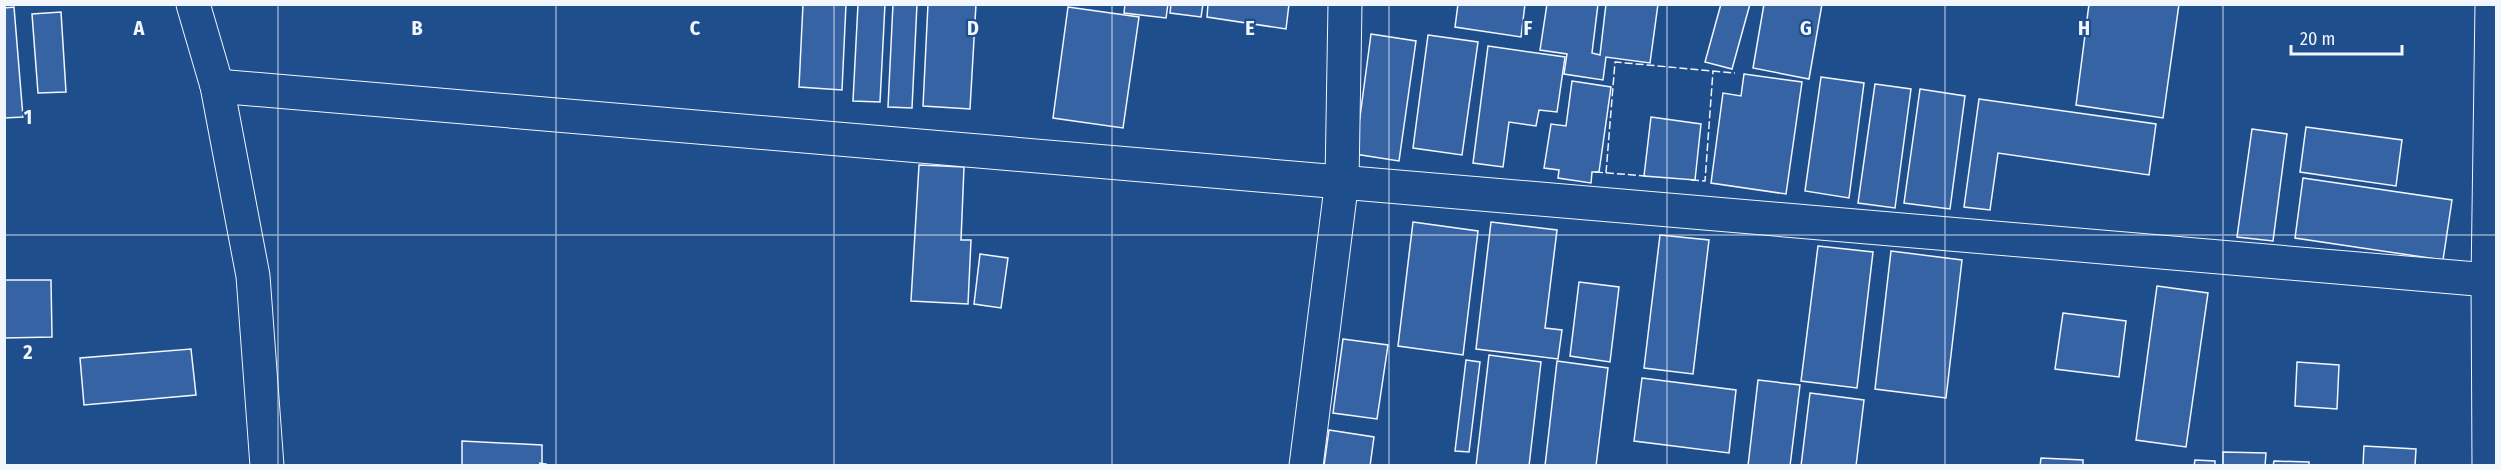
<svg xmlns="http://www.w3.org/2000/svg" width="2501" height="470" viewBox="0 0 2501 470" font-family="'Fira Sans Condensed',sans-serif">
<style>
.building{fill:#3563a3;stroke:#f2f6ff;stroke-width:1.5}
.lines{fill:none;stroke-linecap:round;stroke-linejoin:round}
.street-casing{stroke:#f2f6ff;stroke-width:35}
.secondary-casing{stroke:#f2f6ff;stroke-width:35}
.street{stroke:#1f4e8c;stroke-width:33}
.secondary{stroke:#1f4e8c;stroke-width:33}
.fence{stroke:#f2f6ff;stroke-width:1.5;stroke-dasharray:8 3;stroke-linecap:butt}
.grid{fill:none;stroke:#f2f6ff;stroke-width:1.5;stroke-opacity:0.55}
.grid-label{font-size:20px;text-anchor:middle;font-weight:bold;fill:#f2f6ff;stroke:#1f4e8c;stroke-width:4.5;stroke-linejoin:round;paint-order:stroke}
</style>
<rect width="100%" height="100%" fill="#1f4e8c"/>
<g class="building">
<path d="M803 4H846L842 90 799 87Z"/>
<path d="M858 4H885L880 102 853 101Z"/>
<path d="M893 4H917L912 108 888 107Z"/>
<path d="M928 4H976L970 109 923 106Z"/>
<path d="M1125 4H1168L1166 18 1124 13Z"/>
<path d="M1171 4H1203L1201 17 1170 13Z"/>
<path d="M1208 4H1289L1286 29 1207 17Z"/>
<path d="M1458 4H1525L1521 37 1455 27Z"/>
<path d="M1547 4H1598L1592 53 1600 55 1606 4H1658L1650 63 1606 57 1603 80 1564 74 1567 54 1540 50Z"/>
<path d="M1721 4H1750L1732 69 1705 62Z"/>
<path d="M1764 4H1822L1809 79 1753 68Z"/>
<path d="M2089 4H2179L2163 118 2076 105Z"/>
<path d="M14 7 23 117 4 118V8Z"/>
<path d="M1068 7 1139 17 1123 128 1053 118Z"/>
<path d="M61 12 66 92 38 93 32 14Z"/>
<path d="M1371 34 1416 41 1399 161 1355 154Z"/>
<path d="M1428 35 1478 42 1462 155 1413 148Z"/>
<path d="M1488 46 1565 57 1557 112 1539 110 1536 126 1509 122 1503 167 1473 163Z"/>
<path d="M1744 74 1802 82 1786 194 1711 183 1723 93 1741 96Z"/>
<path d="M1821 77 1864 83 1849 198 1805 191Z"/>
<path d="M1572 81 1611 87 1599 172H1592L1591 183 1558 178 1559 170 1544 168 1551 124 1566 126Z"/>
<path d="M1875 84 1911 89 1895 208 1858 203Z"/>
<path d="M1920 89 1965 96 1950 209 1904 203Z"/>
<path d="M1979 99 2156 124 2149 175 1998 153 1990 210 1964 207Z"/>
<path d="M1651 117 1701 124 1695 180 1644 176Z"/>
<path d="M2306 127 2402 140 2396 186 2300 172Z"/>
<path d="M2252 129 2287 134 2273 241 2237 237Z"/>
<path d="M919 165 964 167 961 240H971L968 304 911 301Z"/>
<path d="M2303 178 2452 200 2443 260 2295 238Z"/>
<path d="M1413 222 1478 231 1463 355 1398 346Z"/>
<path d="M1491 222 1557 230 1545 328 1562 330 1558 359 1476 349Z"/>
<path d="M1660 235 1709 240 1693 374 1644 368Z"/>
<path d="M1818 246 1873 252 1857 388 1801 381Z"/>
<path d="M1891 251 1962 260 1946 398 1875 389Z"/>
<path d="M980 254 1008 258 1001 308 974 304Z"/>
<path d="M4 280H51L52 337 4 338Z"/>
<path d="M1579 282 1619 287 1610 362 1570 356Z"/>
<path d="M2157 286 2208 293 2186 447 2136 440Z"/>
<path d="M2063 313 2126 321 2119 377 2055 369Z"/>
<path d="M1343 339 1388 345 1377 419 1333 413Z"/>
<path d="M191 349 196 395 84 405 80 358Z"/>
<path d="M1489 355 1541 362 1529 466H1476Z"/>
<path d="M1466 360 1480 362 1469 452 1455 451Z"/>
<path d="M1557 361 1608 368 1596 466H1545Z"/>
<path d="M2297 362 2339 365 2337 409 2295 406Z"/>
<path d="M1642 378 1736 390 1729 453 1634 441Z"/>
<path d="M1758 380 1800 385 1790 466H1748Z"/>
<path d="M1810 393 1864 400 1856 466H1801Z"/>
<path d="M1329 430 1374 437 1370 466H1324Z"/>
<path d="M462 441 542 445V463L539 466H462Z"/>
<path d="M2364 446 2416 449 2415 466H2363Z"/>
<path d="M2223 452 2266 453 2265 466H2223Z"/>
<path d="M2041 458 2083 460V466H2040Z"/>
<path d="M2195 460 2215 461V466H2194Z"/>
<path d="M2274 461 2309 462V466H2273Z"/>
</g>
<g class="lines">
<g class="street-casing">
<g id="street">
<path d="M217 86 2488 280"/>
<path d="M1306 466 1342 180 1345 4"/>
<path d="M2489 466 2488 280 2492 4"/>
</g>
</g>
<g class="secondary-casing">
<path id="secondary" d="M193 4 217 86 253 276 267 466"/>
</g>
<use href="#street" class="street"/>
<use href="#secondary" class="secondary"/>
<g class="fence">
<path d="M1595 172 1646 176"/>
<path d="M1606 173 1615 62 1735 73"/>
<path d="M1691 180 1705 181 1713 71"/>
<path d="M539 463 559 466"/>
</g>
</g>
<path class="grid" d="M278 4V466M556 4V466M834 4V466M1112 4V466M1389 4V466M1667 4V466M1945 4V466M2223 4V466M4 235H2496"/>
<g class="grid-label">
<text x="139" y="35">A</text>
<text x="417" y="35">B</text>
<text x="695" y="35">C</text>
<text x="973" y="35">D</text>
<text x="1250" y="35">E</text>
<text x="1528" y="35">F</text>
<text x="1806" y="35">G</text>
<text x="2084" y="35">H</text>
<text x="28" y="124">1</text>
<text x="28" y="359">2</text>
</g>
<rect width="2501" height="470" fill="none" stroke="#f2f6ff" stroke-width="12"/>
<path d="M2291 45v9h111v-9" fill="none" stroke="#f2f6ff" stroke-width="3"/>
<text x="2300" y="45" font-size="18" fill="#f2f6ff" stroke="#1f4e8c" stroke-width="4.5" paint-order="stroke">20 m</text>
</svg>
